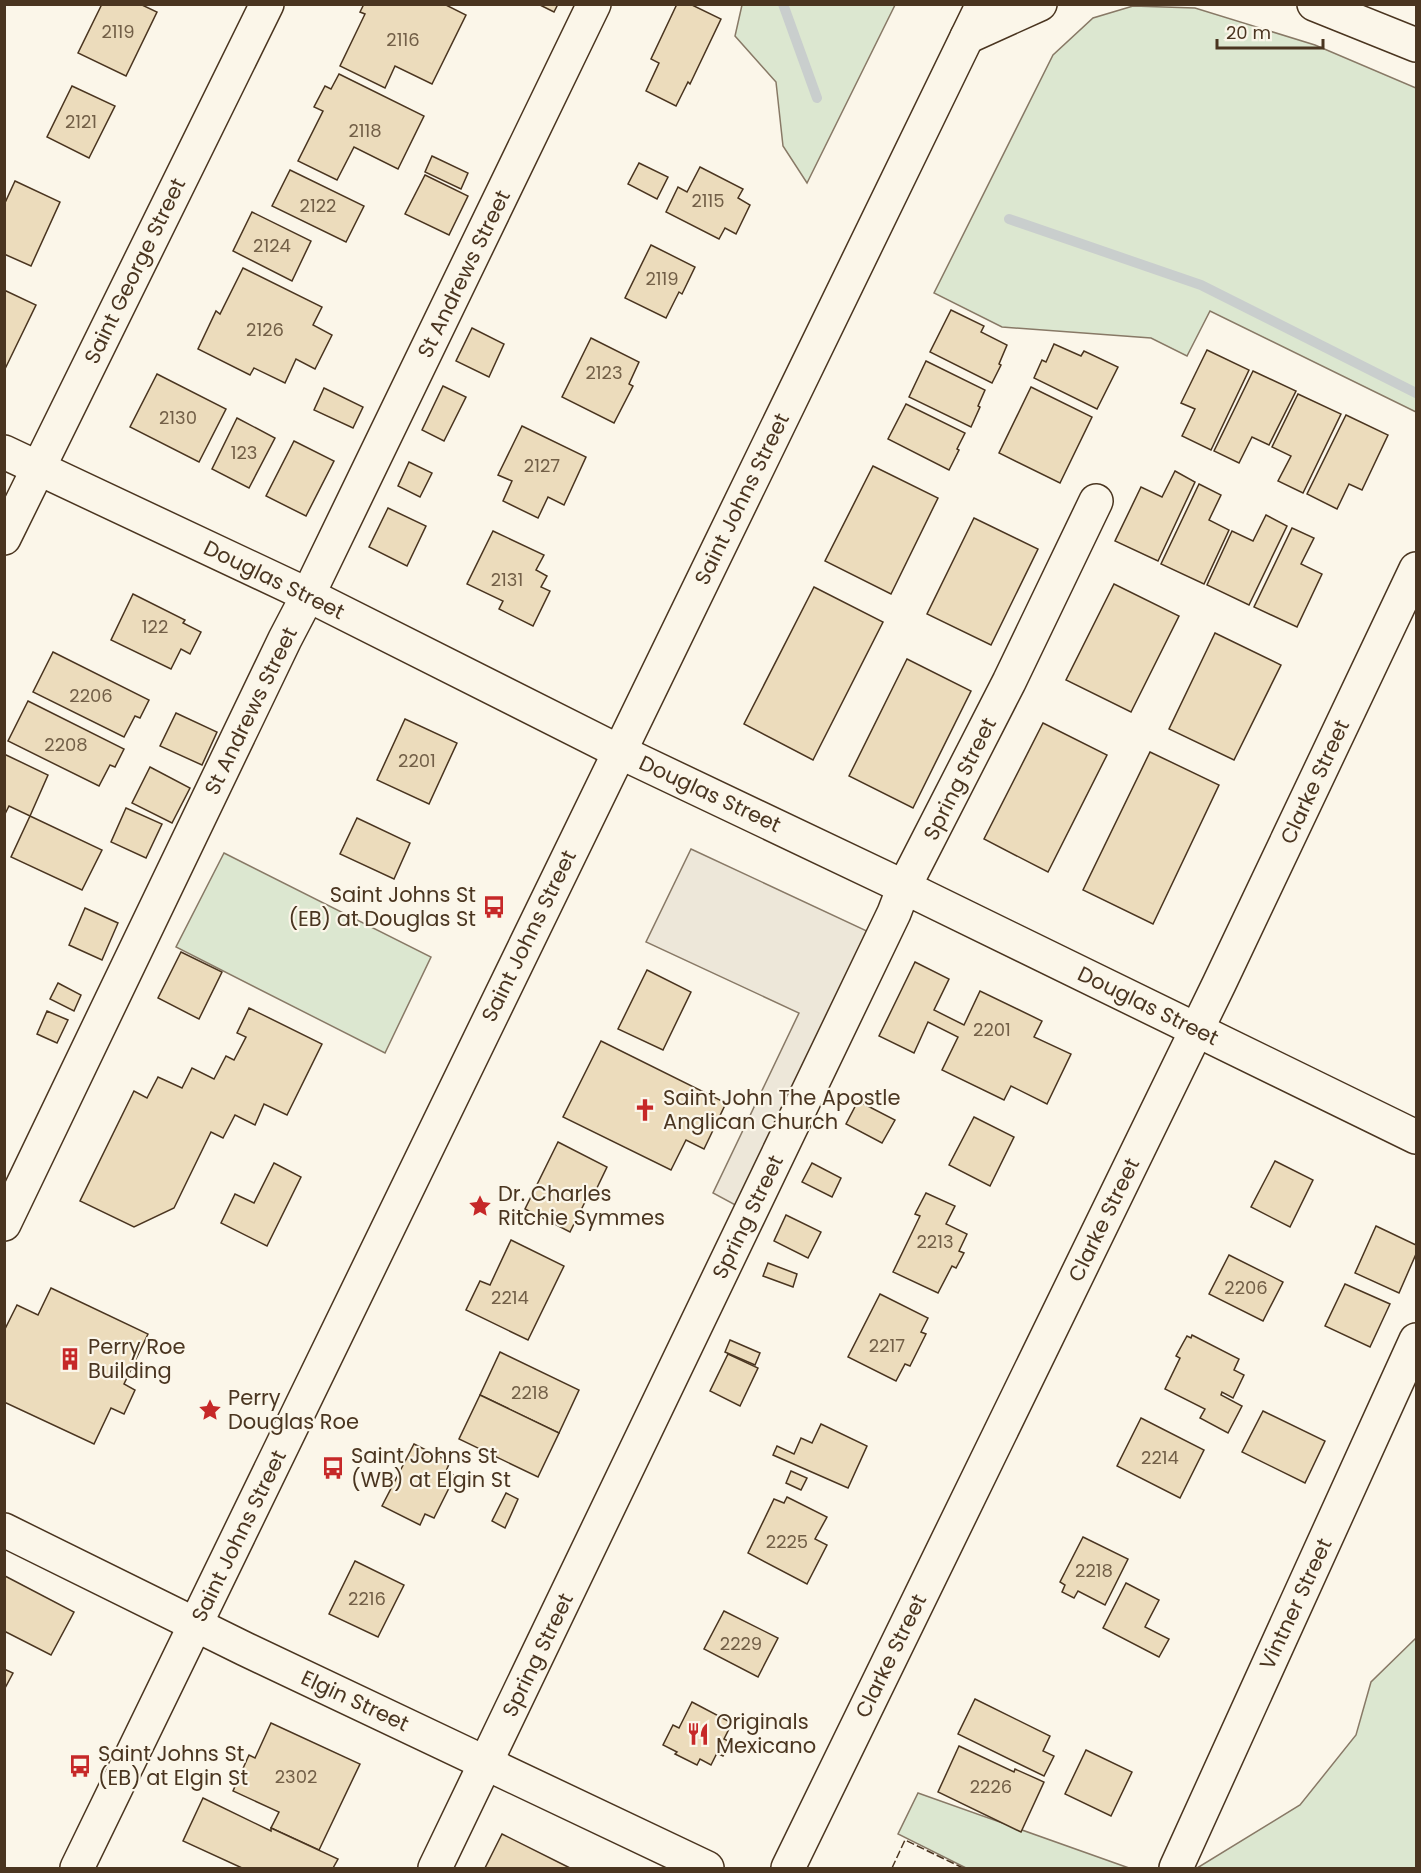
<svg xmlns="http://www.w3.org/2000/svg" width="1421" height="1873" viewBox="0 0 1421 1873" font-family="Poppins,sans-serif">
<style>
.green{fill:#dce7d0;stroke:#887966;stroke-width:1.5}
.parking{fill:#ede7d9;stroke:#887966;stroke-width:1.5}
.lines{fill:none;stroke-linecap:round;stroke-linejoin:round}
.stream{stroke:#c9cecd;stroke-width:10}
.building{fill:#ecdcbc;stroke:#4a3520;stroke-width:1.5}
.minor-casing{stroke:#4a3520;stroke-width:36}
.major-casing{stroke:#4a3520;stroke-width:36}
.minor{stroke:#fbf6e9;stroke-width:33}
.major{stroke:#fbf6e9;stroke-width:33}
.fence{stroke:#4a3520;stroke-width:1.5;stroke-dasharray:8 3;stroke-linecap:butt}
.labels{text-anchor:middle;stroke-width:4.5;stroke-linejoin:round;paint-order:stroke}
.number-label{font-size:18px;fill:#725f47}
.street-label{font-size:21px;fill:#4a3520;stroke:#fbf6e9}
.poi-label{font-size:21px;fill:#4a3520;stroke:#fbf6e9;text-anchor:start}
</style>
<rect width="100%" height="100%" fill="#fbf6e9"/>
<g class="green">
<path d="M742 5H895L807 183 783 146 776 82 735 36Z"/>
<path d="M1133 6 1195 8 1315 45 1416 88V412L1210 311 1187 356 1151 338 1002 327 934 293 1053 55 1093 18Z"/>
<path d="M224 853 431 957 385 1053 176 947Z"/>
<path d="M1416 1638V1868H1197L1300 1805 1356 1735 1371 1682Z"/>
<path d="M918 1793 1129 1868H966L898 1834Z"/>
</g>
<path class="parking" d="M691 849 869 932 739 1207 713 1193 799 1013 646 942Z"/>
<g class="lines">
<g class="stream">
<path d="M783 4 817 98"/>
<path d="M1009 219 1201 285 1416 393"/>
</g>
</g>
<g class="building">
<path d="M102 4H140L157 12 126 76 78 53Z"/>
<path d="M364 4H444L466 15 432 84 395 66 385 88 340 66 365 14 360 12Z"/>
<path d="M538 4H558L554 12Z"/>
<path d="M677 4H690L721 19 690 84 688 82 676 106 646 91 659 63 651 59Z"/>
<path d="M339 74 424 116 398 169 354 147 337 180 298 161 323 111 314 107 325 86 331 89Z"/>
<path d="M72 86 115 106 89 158 47 137Z"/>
<path d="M432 156 468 173 461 189 425 172Z"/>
<path d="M639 163 668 177 657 199 628 184Z"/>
<path d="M700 167 743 189 738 198 750 205 736 234 725 228 719 239 666 212 678 187 687 192Z"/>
<path d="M290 170 364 206 346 242 272 206Z"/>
<path d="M425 175 468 196 449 235 405 214Z"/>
<path d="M15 181 60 202 31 266 4 254V205Z"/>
<path d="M252 212 311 241 292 281 233 251Z"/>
<path d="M651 245 695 267 682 294 679 292 666 318 625 298Z"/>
<path d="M243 268 322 307 313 325 332 335 315 369 296 359 285 383 254 368 250 375 198 349 216 311 220 314Z"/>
<path d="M4 290 36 305 4 371Z"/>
<path d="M951 310 984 326 981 332 1007 345 999 364 1001 365 992 383 930 352Z"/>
<path d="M472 328 504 344 489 377 456 361Z"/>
<path d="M591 338 639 362 629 384 633 386 614 423 562 397Z"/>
<path d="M1054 344 1081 356 1084 351 1118 367 1097 409 1034 378 1042 360 1046 362Z"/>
<path d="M1207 350 1249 370 1211 450 1182 436 1195 409 1181 403Z"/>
<path d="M926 361 985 390 978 406 980 407 971 427 909 397Z"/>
<path d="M1253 371 1296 391 1269 445 1252 437 1239 463 1214 451Z"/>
<path d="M157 374 226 409 199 462 130 427Z"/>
<path d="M443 386 466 397 444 441 422 430Z"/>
<path d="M1031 387 1092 417 1060 483 999 453Z"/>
<path d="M324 388 363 407 353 428 314 410Z"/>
<path d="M1298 394 1341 414 1303 493 1278 481 1291 456 1272 447Z"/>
<path d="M906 404 965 433 957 449 959 450 949 470 888 439Z"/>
<path d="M1346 415 1388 435 1362 490 1349 484 1337 509 1307 494Z"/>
<path d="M237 418 275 438 249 488 212 469Z"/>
<path d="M522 426 586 457 564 505 548 497 538 518 503 501 512 481 498 475Z"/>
<path d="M294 441 334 461 306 516 266 496Z"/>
<path d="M409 462 432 473 420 497 398 486Z"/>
<path d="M873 466 938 498 891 594 825 561Z"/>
<path d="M1175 471 1195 482 1158 561 1115 541 1141 487 1162 497Z"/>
<path d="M1199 484 1221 495 1209 520 1229 530 1204 584 1161 564Z"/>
<path d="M388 508 426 526 407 566 369 547Z"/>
<path d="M1266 515 1287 526 1249 605 1207 585 1232 531 1253 541Z"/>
<path d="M974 518 1038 549 991 645 927 614Z"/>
<path d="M1292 528 1314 538 1301 564 1322 574 1297 627 1254 607Z"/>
<path d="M493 531 544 555 536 570 547 576 541 587 550 591 533 626 499 609 503 601 467 584Z"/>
<path d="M1114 584 1179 616 1131 712 1066 680Z"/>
<path d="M814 587 883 622 813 760 744 724Z"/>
<path d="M133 594 185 620 183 623 201 632 190 654 181 649 171 669 111 640Z"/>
<path d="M1215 633 1281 665 1234 760 1169 729Z"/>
<path d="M53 652 149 700 140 718 135 716 124 737 33 692Z"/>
<path d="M907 659 971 691 913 808 849 776Z"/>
<path d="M28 701 124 749 115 767 110 765 99 786 8 741Z"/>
<path d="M176 713 217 732 202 765 160 746Z"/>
<path d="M405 719 457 743 429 804 377 780Z"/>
<path d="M1043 723 1107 755 1048 872 984 839Z"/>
<path d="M1150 752 1219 785 1153 924 1083 890Z"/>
<path d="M4 754 48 775 30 816 9 806 4 816Z"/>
<path d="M150 767 190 788 172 823 132 803Z"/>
<path d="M126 808 162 824 146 858 111 842Z"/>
<path d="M30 816 102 850 82 890 11 857Z"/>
<path d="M357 818 410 843 394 879 340 854Z"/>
<path d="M85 908 118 923 102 960 69 945Z"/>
<path d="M181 952 222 972 199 1019 158 998Z"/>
<path d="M915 962 949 979 934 1010 964 1025 980 991 1042 1021 1034 1037 1071 1054 1047 1104 1011 1086 1004 1100 942 1070 958 1037 928 1022 914 1053 879 1036Z"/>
<path d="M647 970 691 992 663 1050 618 1029Z"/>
<path d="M58 983 81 995 74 1011 50 999Z"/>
<path d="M249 1008 322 1044 287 1115 264 1104 255 1125 235 1115 223 1138 211 1132 174 1208 134 1227 80 1201 134 1091 147 1098 158 1077 182 1088 192 1068 214 1079 226 1056 234 1060 246 1037 237 1033Z"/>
<path d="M47 1011 68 1020 57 1043 37 1034Z"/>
<path d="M601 1041 726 1103 704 1149 686 1140 671 1170 563 1117Z"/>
<path d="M858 1101 895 1120 882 1143 846 1124Z"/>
<path d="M974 1117 1014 1137 990 1186 949 1165Z"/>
<path d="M558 1142 607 1167 594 1194 590 1192 570 1232 525 1209Z"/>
<path d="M1275 1161 1313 1180 1290 1227 1251 1207Z"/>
<path d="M274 1163 301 1177 267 1246 221 1223 235 1194 254 1203Z"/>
<path d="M812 1163 841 1178 832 1197 802 1182Z"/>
<path d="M926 1193 955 1206 946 1224 967 1234 959 1251 964 1253 956 1268 952 1266 938 1293 893 1272 920 1216 915 1214Z"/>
<path d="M786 1215 821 1232 808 1258 774 1241Z"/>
<path d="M1376 1226 1416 1245V1254L1399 1293 1355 1273Z"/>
<path d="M511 1240 564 1266 528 1340 466 1310 480 1281 490 1285Z"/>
<path d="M1229 1255 1283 1282 1263 1321 1209 1294Z"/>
<path d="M768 1263 797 1274 793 1287 763 1276Z"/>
<path d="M1345 1284 1390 1304 1370 1347 1325 1326Z"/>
<path d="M51 1288 148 1334 124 1384 135 1390 124 1414 111 1408 94 1444 4 1402V1331L17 1305 38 1315Z"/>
<path d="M880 1294 928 1318 921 1332 926 1334 910 1366 905 1364 896 1381 848 1357Z"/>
<path d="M1192 1335 1239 1359 1234 1370 1244 1375 1233 1398 1222 1392 1221 1395 1242 1406 1228 1433 1200 1418 1205 1409 1165 1389 1180 1358 1176 1356 1187 1336 1191 1338Z"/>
<path d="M730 1340 760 1353 755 1365 725 1352Z"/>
<path d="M500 1352 579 1390 559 1433 480 1395Z"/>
<path d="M728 1354 758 1368 740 1406 710 1391Z"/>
<path d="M480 1395 559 1433 538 1477 459 1439Z"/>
<path d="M1263 1411 1325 1441 1305 1483 1242 1452Z"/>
<path d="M1141 1418 1204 1450 1180 1498 1117 1466Z"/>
<path d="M821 1424 867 1446 848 1488 773 1455 777 1446 794 1454 801 1438 812 1443Z"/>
<path d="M414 1444 450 1462 446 1471 455 1476 434 1518 425 1514 420 1525 382 1506Z"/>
<path d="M791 1471 807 1478 801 1490 786 1483Z"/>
<path d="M506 1493 518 1499 505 1528 492 1521Z"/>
<path d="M787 1497 827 1517 815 1539 827 1545 807 1584 748 1553 774 1499 784 1503Z"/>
<path d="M1083 1537 1128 1559 1105 1605 1078 1591 1074 1598 1062 1592 1065 1585 1060 1582Z"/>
<path d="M355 1561 404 1585 378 1637 329 1614Z"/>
<path d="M5 1576 74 1612 51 1655 4 1631Z"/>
<path d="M1126 1583 1159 1600 1145 1627 1169 1639 1159 1657 1103 1628Z"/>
<path d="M724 1611 778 1638 758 1677 704 1649Z"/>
<path d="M4 1669 13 1673 4 1690Z"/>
<path d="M975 1699 1050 1736 1043 1751 1054 1756 1044 1776 958 1734Z"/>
<path d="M692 1702 732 1723 724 1739 730 1742 723 1756 717 1753 711 1765 700 1759 697 1765 675 1754 677 1752 663 1745 673 1725 679 1728Z"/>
<path d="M271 1723 360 1764 319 1850 271 1828 279 1812 233 1791 249 1755 255 1758Z"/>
<path d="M959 1746 1014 1772 1015 1769 1044 1782 1021 1832 938 1792Z"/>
<path d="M1086 1750 1132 1772 1111 1816 1065 1794Z"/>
<path d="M203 1798 271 1831V1828L338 1859 333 1868H242L183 1841Z"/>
<path d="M502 1834 570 1868H485Z"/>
</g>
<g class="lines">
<g class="minor-casing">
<g id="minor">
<path d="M4 452 308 595 618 751 904 887 1416 1137"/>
<path d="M4 538 267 4"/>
<path d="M4 1224 285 639 308 595 594 4"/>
<path d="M4 1530 245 1649 707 1868"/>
<path d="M435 1868 894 913 904 887 1009 682 1096 501"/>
<path d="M1176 1868 1416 1340"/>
</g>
</g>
<g class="major-casing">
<g id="major">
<path d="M1314 4 1416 45"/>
<path d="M967 37 1040 4"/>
<path d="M77 1868 983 4"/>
<path d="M788 1868 1219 984 1416 569"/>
</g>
</g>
<use href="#minor" class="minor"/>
<use href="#major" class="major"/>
<path class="fence" d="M892 1868 905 1840 963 1868"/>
</g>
<defs>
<g id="bus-bare" transform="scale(1.8)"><path d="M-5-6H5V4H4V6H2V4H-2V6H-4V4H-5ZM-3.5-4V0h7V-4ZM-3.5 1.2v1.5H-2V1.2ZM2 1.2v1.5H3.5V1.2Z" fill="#c62828" stroke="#fbf6e9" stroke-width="2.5" paint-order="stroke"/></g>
<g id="church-bare" transform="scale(1.8)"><path d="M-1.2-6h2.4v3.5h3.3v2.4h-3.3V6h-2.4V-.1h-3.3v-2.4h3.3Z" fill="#c62828" stroke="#fbf6e9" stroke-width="2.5" paint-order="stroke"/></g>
<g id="sight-bare" transform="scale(1.8)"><path d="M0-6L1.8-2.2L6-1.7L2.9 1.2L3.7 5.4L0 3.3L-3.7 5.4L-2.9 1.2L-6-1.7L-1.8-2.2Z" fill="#c62828" stroke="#fbf6e9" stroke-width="2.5" paint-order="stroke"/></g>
<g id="building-bare" transform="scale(1.8)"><path d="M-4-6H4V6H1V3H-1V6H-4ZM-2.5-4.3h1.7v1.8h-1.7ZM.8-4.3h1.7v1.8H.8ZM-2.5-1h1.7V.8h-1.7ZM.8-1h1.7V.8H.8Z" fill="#c62828" stroke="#fbf6e9" stroke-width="2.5" paint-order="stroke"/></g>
<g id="restaurant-bare" transform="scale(1.8)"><path d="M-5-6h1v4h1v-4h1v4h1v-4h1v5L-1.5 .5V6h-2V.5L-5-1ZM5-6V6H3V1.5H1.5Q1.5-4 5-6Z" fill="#c62828" stroke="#fbf6e9" stroke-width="2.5" paint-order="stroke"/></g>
</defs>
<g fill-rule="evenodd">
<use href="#bus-bare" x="494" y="907"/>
<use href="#church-bare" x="645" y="1110"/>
<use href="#sight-bare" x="480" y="1206"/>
<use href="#building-bare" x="70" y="1359"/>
<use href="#sight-bare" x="210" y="1410"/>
<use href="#bus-bare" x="333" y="1468"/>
<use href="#restaurant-bare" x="698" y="1734"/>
<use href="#bus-bare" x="80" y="1766"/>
</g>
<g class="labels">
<g class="number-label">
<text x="118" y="38">2119</text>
<text x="403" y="46">2116</text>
<text x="81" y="128">2121</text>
<text x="365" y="137">2118</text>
<text x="708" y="207">2115</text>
<text x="318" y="212">2122</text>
<text x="272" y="252">2124</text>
<text x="662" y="285">2119</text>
<text x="265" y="336">2126</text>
<text x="604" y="379">2123</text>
<text x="178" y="424">2130</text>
<text x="244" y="459">123</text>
<text x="542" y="472">2127</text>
<text x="507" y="586">2131</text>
<text x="155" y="633">122</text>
<text x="91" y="702">2206</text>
<text x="66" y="751">2208</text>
<text x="417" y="767">2201</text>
<text x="992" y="1036">2201</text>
<text x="935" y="1248">2213</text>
<text x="1246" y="1294">2206</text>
<text x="510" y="1304">2214</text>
<text x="887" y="1352">2217</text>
<text x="530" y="1399">2218</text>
<text x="1160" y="1464">2214</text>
<text x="787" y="1548">2225</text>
<text x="1094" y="1577">2218</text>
<text x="367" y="1605">2216</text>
<text x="741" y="1650">2229</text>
<text x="296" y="1783">2302</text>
<text x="991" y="1793">2226</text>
</g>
<g class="street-label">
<text transform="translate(135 271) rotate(-64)" y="7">Saint George Street</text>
<text transform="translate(464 274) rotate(-64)" y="7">St Andrews Street</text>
<text transform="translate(742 499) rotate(-64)" y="7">Saint Johns Street</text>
<text transform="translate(274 580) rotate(26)" y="7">Douglas Street</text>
<text transform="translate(251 711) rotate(-64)" y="7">St Andrews Street</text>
<text transform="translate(960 779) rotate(-63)" y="7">Spring Street</text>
<text transform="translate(1315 782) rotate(-65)" y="7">Clarke Street</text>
<text transform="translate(710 794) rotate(25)" y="7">Douglas Street</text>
<text transform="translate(529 936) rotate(-64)" y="7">Saint Johns Street</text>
<text transform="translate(1148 1006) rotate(26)" y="7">Douglas Street</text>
<text transform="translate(748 1217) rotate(-64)" y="7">Spring Street</text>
<text transform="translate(1104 1220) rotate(-64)" y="7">Clarke Street</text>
<text transform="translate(239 1536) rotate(-64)" y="7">Saint Johns Street</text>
<text transform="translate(1296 1604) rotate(-65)" y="7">Vintner Street</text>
<text transform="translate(538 1655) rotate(-64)" y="7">Spring Street</text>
<text transform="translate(891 1656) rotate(-64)" y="7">Clarke Street</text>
<text transform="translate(355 1701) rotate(25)" y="7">Elgin Street</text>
</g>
<g class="poi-label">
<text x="476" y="902" text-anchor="end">Saint Johns St<tspan x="476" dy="24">(EB) at Douglas St</tspan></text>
<text x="663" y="1105">Saint John The Apostle<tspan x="663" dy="24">Anglican Church</tspan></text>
<text x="498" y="1201">Dr. Charles<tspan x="498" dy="24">Ritchie Symmes</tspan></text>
<text x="88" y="1354">Perry Roe<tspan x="88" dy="24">Building</tspan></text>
<text x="228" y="1405">Perry<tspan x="228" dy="24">Douglas Roe</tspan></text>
<text x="351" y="1463">Saint Johns St<tspan x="351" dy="24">(WB) at Elgin St</tspan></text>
<text x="716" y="1729">Originals<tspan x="716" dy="24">Mexicano</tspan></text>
<text x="98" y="1761">Saint Johns St<tspan x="98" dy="24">(EB) at Elgin St</tspan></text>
</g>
</g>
<rect width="1421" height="1873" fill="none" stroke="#4a3520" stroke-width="12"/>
<path d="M1217 39v9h106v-9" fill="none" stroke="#4a3520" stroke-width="3"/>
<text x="1226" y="39" font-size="18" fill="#4a3520" stroke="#fbf6e9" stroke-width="4.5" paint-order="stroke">20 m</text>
</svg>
